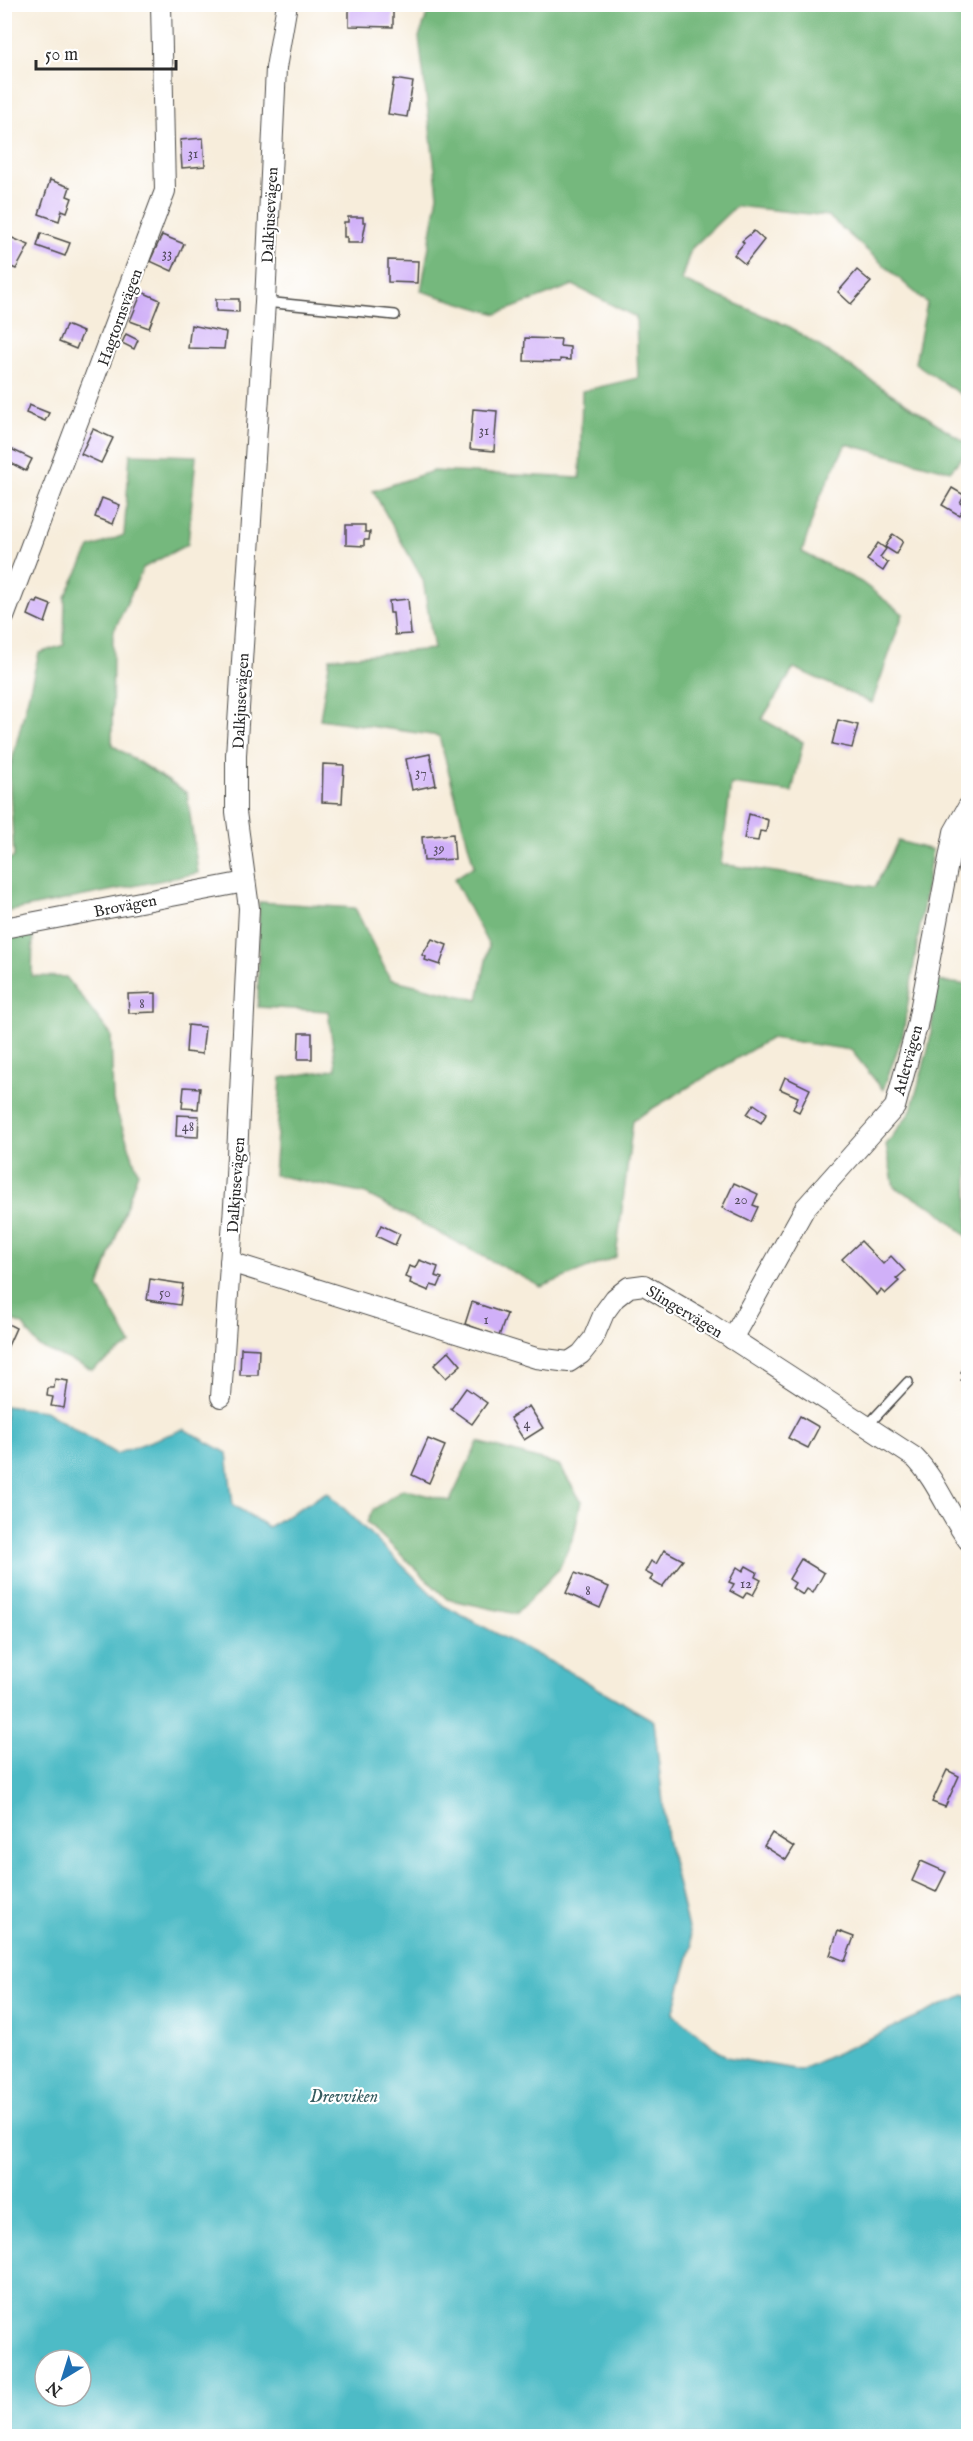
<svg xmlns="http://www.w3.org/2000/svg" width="973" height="2441" viewBox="0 0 973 2441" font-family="'IM FELL English',serif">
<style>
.forest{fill:#74b87d;stroke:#507254;stroke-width:1.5}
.water{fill:#4dbbc6;stroke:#3c7378;stroke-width:1.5;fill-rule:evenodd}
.building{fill:#d0b0f8}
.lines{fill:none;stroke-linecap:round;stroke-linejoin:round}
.lane-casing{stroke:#4a4845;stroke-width:12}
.street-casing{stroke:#4a4845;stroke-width:22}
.lane{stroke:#fff;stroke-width:9}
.street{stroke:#fff;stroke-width:20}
.labels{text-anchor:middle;stroke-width:4.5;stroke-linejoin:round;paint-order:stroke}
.number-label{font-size:14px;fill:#544c5e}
.street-label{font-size:16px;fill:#2b2b2b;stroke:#fff}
.water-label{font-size:18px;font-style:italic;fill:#375d61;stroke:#fff}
</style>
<rect width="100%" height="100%" fill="#fff"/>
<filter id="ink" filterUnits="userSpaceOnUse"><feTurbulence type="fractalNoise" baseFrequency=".0167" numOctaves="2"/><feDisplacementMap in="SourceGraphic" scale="12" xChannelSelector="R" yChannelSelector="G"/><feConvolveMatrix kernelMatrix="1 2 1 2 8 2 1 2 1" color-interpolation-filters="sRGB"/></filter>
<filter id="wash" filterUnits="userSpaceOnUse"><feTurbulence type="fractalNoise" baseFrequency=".008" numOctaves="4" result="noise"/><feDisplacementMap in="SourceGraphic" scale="24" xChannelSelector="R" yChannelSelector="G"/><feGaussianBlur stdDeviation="1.35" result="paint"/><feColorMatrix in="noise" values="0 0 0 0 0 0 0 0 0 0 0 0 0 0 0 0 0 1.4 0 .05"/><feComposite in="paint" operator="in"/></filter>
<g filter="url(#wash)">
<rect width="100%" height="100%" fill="#f7eddb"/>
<g class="forest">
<path d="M431 5H968V399L915 363 927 303 828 216 736 206 691 249 681 280 790 327 968 444V451L950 471 846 444 819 499 802 552 861 582 903 614 872 703 794 668 762 719 803 742 792 792 731 784 721 864 875 887 898 841 932 850 903 1034 883 1090 851 1050 771 1038 633 1120 616 1257 541 1287 366 1194 274 1175 281 1078 336 1069 328 1011 258 1007 259 902 355 908 390 979 478 1000 489 946 454 879 474 866 439 736 320 719 330 658 434 649 423 580 373 491 433 471 580 478 582 391 638 378 636 317 573 285 497 314 421 291 438 195 419 37Z"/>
<path d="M130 454 196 456 188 544 143 568 113 633 112 745 187 793 198 873 5 912V861L14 857 9 773 39 653 64 645 65 597 90 548 124 535Z"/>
<path d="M33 932 32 976 66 977 111 1035 113 1101 138 1172 99 1287 131 1344 92 1370 39 1347 23 1325 5 1318V937Z"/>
<path d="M938 981 968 985V1237L936 1209 894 1187 886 1145 911 1111 929 1046Z"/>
<path d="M478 1442 559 1465 581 1501 574 1535 559 1569 516 1614 447 1599 367 1522 373 1510 403 1489 450 1501Z"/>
</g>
<path class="water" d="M5 1406 45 1411 116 1454 184 1429 227 1453 233 1505 268 1527 327 1492 444 1606 568 1671 654 1721 667 1839 692 1946 673 2014 727 2057 800 2070 964 1995 968 1997V2436H5ZM45 2360H81V2396H45Z"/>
<g id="blocks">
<g class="building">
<path d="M349 4H368V9L393 10V27L349 26Z"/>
<path d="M394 79 413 82 407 117 388 114Z"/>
<path d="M203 138 205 166 182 168 180 140Z"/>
<path d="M50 180 70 187 67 196 72 198 67 212 62 210 59 221 39 214Z"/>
<path d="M348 217H363V222H366L362 243H347V237H344V222H348Z"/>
<path d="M754 231 764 240 745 264 734 255 744 243 742 241Z"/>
<path d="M41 233 70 243 65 256 37 246Z"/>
<path d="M162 235 184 244 172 271 150 261Z"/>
<path d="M10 237 29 245 16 269 4 264V250Z"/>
<path d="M388 260 418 261 417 283 388 282Z"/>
<path d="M857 270 871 282 851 304 838 292Z"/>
<path d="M142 292 160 300 149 328 130 321Z"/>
<path d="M216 299H239V312L216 311Z"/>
<path d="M66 325 83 332 76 349 59 342Z"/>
<path d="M191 325 226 332 224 349 188 348Z"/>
<path d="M126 334 138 340 134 349 122 343Z"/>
<path d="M525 338 561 339 560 346 570 347V360L560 359V362L524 361Z"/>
<path d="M29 405 49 413 45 421 26 413Z"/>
<path d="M473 409 497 411 494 451 470 449Z"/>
<path d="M93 429 113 438 101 463 81 454Z"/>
<path d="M11 449 32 459 26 471 5 460Z"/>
<path d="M952 488 964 495 960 503 965 506 959 515 942 505Z"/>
<path d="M102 498 120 505 113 524 95 517Z"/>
<path d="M346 525H365V532H370L369 540H364V546L346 545Z"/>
<path d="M893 534 903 541 896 554 885 547Z"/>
<path d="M878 543 886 549 880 557 888 563 883 571 867 560Z"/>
<path d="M408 599 411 634 395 635 393 613H390L389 601Z"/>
<path d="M38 600 51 605 45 623 28 615 33 602 37 603Z"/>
<path d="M838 720 858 725 852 748 832 744Z"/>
<path d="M430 754 436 785 412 790 406 759Z"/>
<path d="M323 764 344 765 342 803 322 802Z"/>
<path d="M749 814 768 820 766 832 760 831 758 841 744 839Z"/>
<path d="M453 834 455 859 424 861 422 837Z"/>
<path d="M432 939 447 945 440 965 425 960 426 957 422 955Z"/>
<path d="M156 993V1012L129 1013 128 994Z"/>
<path d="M188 1025 205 1027 202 1054 186 1052Z"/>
<path d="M299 1033H312V1059H298Z"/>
<path d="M785 1077 810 1089 799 1112 793 1109 798 1097 780 1089Z"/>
<path d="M184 1087 200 1088 198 1109 182 1108Z"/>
<path d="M754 1104 767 1113 761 1123 747 1114Z"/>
<path d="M177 1115 199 1116 198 1137 176 1136Z"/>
<path d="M734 1183 758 1194 753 1205 758 1207 751 1222 722 1208Z"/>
<path d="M381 1225 400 1234 395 1245 376 1236Z"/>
<path d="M861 1241 883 1264 891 1256 905 1271 896 1279 899 1281 885 1294 881 1290 877 1295 842 1259Z"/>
<path d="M419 1260 438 1267 435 1276 442 1278 438 1287 431 1285 429 1291 410 1283 411 1279 405 1277 409 1266 415 1268Z"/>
<path d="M150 1279 183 1284 180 1305 147 1300Z"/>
<path d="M472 1302 507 1314 499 1336 465 1324Z"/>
<path d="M4 1322 16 1328 4 1355Z"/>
<path d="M241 1348 259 1349 258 1375H240Z"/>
<path d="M449 1351 461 1365 446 1378 434 1365Z"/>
<path d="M968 1361V1385L961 1380 965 1375 961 1372Z"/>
<path d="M55 1379 68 1381 64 1408 51 1406 53 1397 47 1396 48 1388H54Z"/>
<path d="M466 1388 487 1403 472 1424 451 1409Z"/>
<path d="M529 1406 543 1428 524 1440 510 1418Z"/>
<path d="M800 1416 819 1427 808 1448 788 1438Z"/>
<path d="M428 1439 445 1446 429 1483 412 1475Z"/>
<path d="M664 1550 683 1560 662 1587 650 1580 653 1576 645 1572 651 1561 656 1564Z"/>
<path d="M801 1559 824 1573 813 1593 807 1589 803 1595 792 1588 795 1583 789 1579Z"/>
<path d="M746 1566 757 1572 755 1577 761 1580 753 1595 747 1592 743 1598 730 1591 734 1584 729 1582 737 1567 743 1571Z"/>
<path d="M575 1573 609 1587 600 1608 566 1593Z"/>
<path d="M947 1770 959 1776 945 1807 932 1802Z"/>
<path d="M772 1833 794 1847 786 1860 764 1846Z"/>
<path d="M921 1861 946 1872 936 1892 912 1881Z"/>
<path d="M838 1931 854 1937 845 1961 830 1955Z"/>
</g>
</g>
</g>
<g filter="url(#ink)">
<use href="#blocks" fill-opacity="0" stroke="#4a4845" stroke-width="1.5"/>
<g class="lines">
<g class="lane-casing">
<g id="lane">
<path d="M265 302 395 315"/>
<path d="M867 1426 908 1382"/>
</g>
</g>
<g class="street-casing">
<g id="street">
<path d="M4 617 165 191 161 4"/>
<path d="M4 928 245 882"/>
<path d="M230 1262 536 1358 569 1362 581 1354 593 1339 604 1313 615 1298 629 1287 644 1285 705 1321 914 1457C937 1480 948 1513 968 1540"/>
<path d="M732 1339 805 1208 895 1107 917 1026 954 832 968 807"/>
<path d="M221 1397 236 1176 249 908 236 812V755L265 302 276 68 287 4"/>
</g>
</g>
<use href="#lane" class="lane"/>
<use href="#street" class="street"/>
</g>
</g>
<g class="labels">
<g class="number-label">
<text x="193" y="158">31</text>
<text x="167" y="258">33</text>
<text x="484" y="435">31</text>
<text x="421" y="777">37</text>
<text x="439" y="853">39</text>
<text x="142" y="1008">8</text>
<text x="188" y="1131">48</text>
<text x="741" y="1204">20</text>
<text x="165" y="1297">50</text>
<text x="486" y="1324">1</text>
<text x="527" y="1428">4</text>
<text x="746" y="1588">12</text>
<text x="588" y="1595">8</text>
</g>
<g class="street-label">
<text transform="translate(269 215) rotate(-87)" y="6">Dalkjusevägen</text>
<text transform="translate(119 317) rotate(-70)" y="6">Hagtornsvägen</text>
<text transform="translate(240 701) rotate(-87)" y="6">Dalkjusevägen</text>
<text transform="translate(125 905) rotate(-11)" y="6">Brovägen</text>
<text transform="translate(907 1060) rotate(-75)" y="6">Atletvägen</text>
<text transform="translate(235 1185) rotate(-86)" y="6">Dalkjusevägen</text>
<text transform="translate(685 1311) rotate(31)" y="6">Slingervägen</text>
</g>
<g class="water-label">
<text x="344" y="2102">Drevviken</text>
</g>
</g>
<rect width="973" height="2441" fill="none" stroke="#fff" stroke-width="24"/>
<g transform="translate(63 2378) rotate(218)"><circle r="28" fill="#ffffff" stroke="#aaaaaa" stroke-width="1.5"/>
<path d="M0-4.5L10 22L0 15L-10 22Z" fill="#1f6fb2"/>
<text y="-9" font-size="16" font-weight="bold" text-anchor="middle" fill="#2b2b2b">N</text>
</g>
<path d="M36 60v9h140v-9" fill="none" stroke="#2b2b2b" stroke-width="3"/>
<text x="45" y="60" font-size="18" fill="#2b2b2b" stroke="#ffffff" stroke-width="4.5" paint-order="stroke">50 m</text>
</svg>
